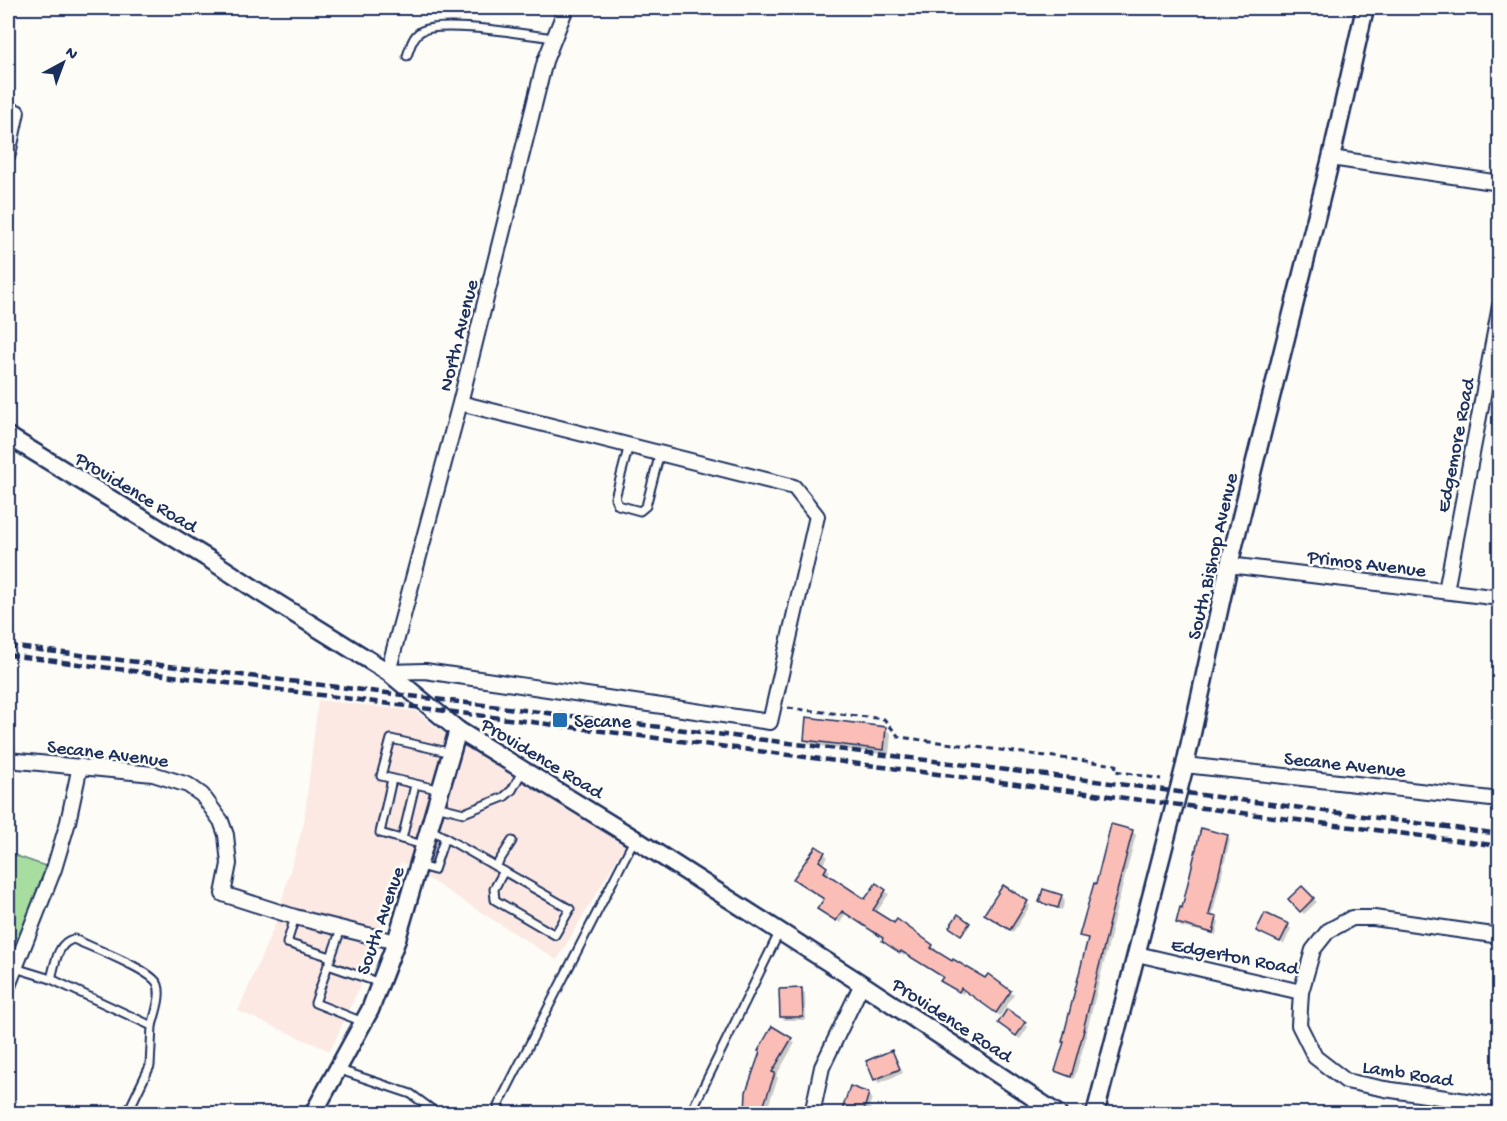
<svg xmlns="http://www.w3.org/2000/svg" width="1507" height="1121" viewBox="0 0 1507 1121" font-family="'Gochi Hand',sans-serif">
<style>
.built{fill:#fce9e4}
.green{fill:#a8dda0;stroke:#62867f;stroke-width:1.5}
.shadow{fill:#0003}
.building{fill:#fabeb7;stroke:#1b2f5e;stroke-width:1.5}
.lines{fill:none;stroke-linecap:round;stroke-linejoin:round}
.service-casing{stroke:#1b2f5e;stroke-width:11}
.minor-casing{stroke:#1b2f5e;stroke-width:18}
.tertiary-casing{stroke:#1b2f5e;stroke-width:21}
.path{stroke:#1b2f5e;stroke-width:3;stroke-dasharray:6 4.5;stroke-linecap:butt}
.service{stroke:#fdfcf7;stroke-width:7}
.minor{stroke:#fdfcf7;stroke-width:14}
.tertiary{stroke:#fdfcf7;stroke-width:16}
.rail{stroke:#1b2f5e;stroke-width:4.5;stroke-dasharray:9 4.5;stroke-linecap:butt}
.poi-dot{fill:#1f6fb2;stroke:#fdfcf7;stroke-width:2}
.labels{text-anchor:middle;stroke-width:5;stroke-linejoin:round;paint-order:stroke}
.street-label{font-size:20px;fill:#1b2f5e;stroke:#fdfcf7}
.poi-label{font-size:20px;fill:#1b2f5e;stroke:#fdfcf7;text-anchor:start}
</style>
<rect width="100%" height="100%" fill="#fdfcf7"/>
<filter id="ink" filterUnits="userSpaceOnUse"><feTurbulence type="fractalNoise" baseFrequency=".0167" numOctaves="2"/><feDisplacementMap in="SourceGraphic" scale="12" xChannelSelector="R" yChannelSelector="G"/><feConvolveMatrix kernelMatrix="1 2 1 2 8 2 1 2 1" color-interpolation-filters="sRGB"/></filter>
<g filter="url(#ink)">
<path class="built" d="M318 700 416 711 437 728 625 845 557 960 401 862 374 956 330 1051 238 1011 274 927 304 822Z"/>
<path class="green" d="M8 853 54 869 8 986Z"/>
<g class="shadow">
<path d="M885 728 891 734 889 755 811 745 805 740Z"/>
<path d="M1132 831 1136 835 1111 930 1112 931 1086 1034 1087 1035 1074 1079 1060 1074 1056 1071 1065 1043 1089 940 1081 936 1097 885Z"/>
<path d="M1227 836 1230 840 1212 917 1219 922 1216 935 1181 927 1177 923 1183 910Z"/>
<path d="M824 853 828 857 822 865 830 871 827 876 866 902 885 891 889 894 876 913 932 946 936 949 934 952 986 980 988 976 1010 992 1014 995 1000 1016 965 991 963 994 946 984 944 978 905 954 904 956 887 944 885 939 846 913 840 923 823 912 825 899 799 882Z"/>
<path d="M1302 888 1317 902 1304 914 1290 900Z"/>
<path d="M1061 896 1065 900 1062 910 1045 905 1041 901Z"/>
<path d="M1027 902 1030 906 1013 932 990 917Z"/>
<path d="M958 916 970 925 963 935 951 927Z"/>
<path d="M1288 925 1291 929 1284 944 1258 930Z"/>
<path d="M801 990 805 993 806 1020H785L781 1017Z"/>
<path d="M1025 1023 1028 1027 1020 1039 1003 1027Z"/>
<path d="M773 1028 795 1043 776 1076 778 1078 766 1112 771 1114H735V1110L747 1111Z"/>
<path d="M892 1052 895 1055 903 1073 879 1083 875 1079Z"/>
<path d="M868 1094 872 1098 869 1107 875 1112V1114L843 1113Z"/>
</g>
<g class="building">
<path d="M806 717 886 727 884 750 804 740Z"/>
<path d="M1111 824 1133 830 1108 926H1109L1100 963 1083 1030H1084L1071 1077 1055 1071 1064 1042H1062L1088 938 1079 936 1094 883 1096 884Z"/>
<path d="M1201 828 1228 835 1209 915 1217 917 1213 933 1176 923 1180 907 1182 908Z"/>
<path d="M816 846 825 852 819 861 827 867 824 872 865 899 876 883 886 890 873 910 894 923 897 919 933 945 931 948 952 961 953 959 985 978 988 974 1011 991 996 1013 961 988 959 992 940 981 943 977 901 951 900 953 882 941 883 938 842 911 836 921 817 909 824 899 793 879Z"/>
<path d="M1003 885 1028 901 1010 930 984 914Z"/>
<path d="M1302 886 1314 898 1300 912 1288 899Z"/>
<path d="M1043 889 1062 895 1058 908 1039 902Z"/>
<path d="M1265 913 1289 924 1280 942 1256 931Z"/>
<path d="M958 914 970 923 961 935 949 927Z"/>
<path d="M802 988 803 1017H780L779 989Z"/>
<path d="M1007 1009 1026 1022 1016 1036 998 1023Z"/>
<path d="M772 1026 792 1038 772 1072 775 1073 761 1113H745L746 1092 760 1052 758 1051Z"/>
<path d="M892 1050 900 1069 874 1080 866 1061Z"/>
<path d="M850 1086 869 1093 863 1113H841Z"/>
</g>
<g class="lines">
<g class="service-casing">
<g id="service">
<path d="M407 56C410 48 412 37 420 32 438 19 529 35 554 38"/>
<path d="M629 445 615 498 618 505 640 511 646 506 660 453"/>
<path d="M392 779 380 833 423 845"/>
<path d="M441 790 381 776 391 739 452 753"/>
<path d="M436 806 464 813 504 797 512 790 523 770"/>
<path d="M430 829 570 909 555 935 495 900 494 889 504 871"/>
<path d="M402 839 415 785"/>
<path d="M420 866 434 870 445 837"/>
<path d="M496 866 512 841"/>
<path d="M295 917 287 943 331 957"/>
<path d="M330 960 341 929"/>
<path d="M15 968 51 979 152 1026 150 1066 127 1114"/>
<path d="M51 979C55 965 57 942 74 939 90 947 153 970 158 985 162 996 155 1014 152 1026"/>
<path d="M363 1022 315 1003 328 965 380 983"/>
<path d="M337 1069 411 1094 438 1114"/>
<path d="M501 1114 498 1106 634 840"/>
<path d="M690 1114 779 933"/>
</g>
</g>
<g class="minor-casing">
<g id="minor">
<path d="M8 154 17 112"/>
<path d="M1331 158 1500 183"/>
<path d="M460 403 794 487 817 516 770 722 425 671 388 672 460 403 545 61 566 8"/>
<path d="M1229 565 1500 598"/>
<path d="M1446 591 1500 306"/>
<path d="M8 760 153 774 188 785 202 795 221 821 226 835 229 864 223 894 295 917 396 942"/>
<path d="M1185 765 1500 800"/>
<path d="M1500 936 1374 918H1352L1328 931 1313 950 1301 992 1299 1025 1315 1057 1346 1081 1385 1089 1500 1106"/>
<path d="M1137 954 1301 992"/>
<path d="M8 986 54 869 68 822 80 766"/>
<path d="M812 1114 822 1067 862 984"/>
</g>
</g>
<g class="tertiary-casing">
<g id="tertiary">
<path d="M8 436 212 561 261 593 388 672 458 730 635 839 862 984 1058 1114"/>
<path d="M313 1114 370 1010 396 942 458 730"/>
<path d="M1095 1114 1185 765 1229 565 1331 158 1365 8"/>
</g>
</g>
<path class="path" d="M788 708 884 719 899 737 1116 765 1115 771 1161 779"/>
<use href="#service" class="service"/>
<use href="#minor" class="minor"/>
<use href="#tertiary" class="tertiary"/>
<g class="rail">
<path d="M8 646 1103 782 1500 834"/>
<path d="M8 655 1500 846"/>
</g>
</g>
</g>
<rect class="poi-dot" x="552" y="712" width="16" height="16" rx="3"/>
<g class="labels">
<g class="street-label">
<text transform="translate(457 335) rotate(-76)" y="7">North Avenue</text>
<text transform="translate(1454 445) rotate(-79)" y="7">Edgemore Road</text>
<text transform="translate(137 491) rotate(31)" y="7">Providence Road</text>
<text transform="translate(1211 556) rotate(-77)" y="7">South Bishop Avenue</text>
<text transform="translate(1367 562) rotate(7)" y="7">Primos Avenue</text>
<text transform="translate(108 752) rotate(7)" y="7">Secane Avenue</text>
<text transform="translate(543 757) rotate(31)" y="7">Providence Road</text>
<text transform="translate(1345 763) rotate(6)" y="7">Secane Avenue</text>
<text transform="translate(379 920) rotate(-71)" y="7">South Avenue</text>
<text transform="translate(1235 955) rotate(11)" y="7">Edgerton Road</text>
<text transform="translate(953 1019) rotate(33)" y="7">Providence Road</text>
<text transform="translate(1408 1072) rotate(9)" y="7">Lamb Road</text>
</g>
<g class="poi-label">
<text x="574" y="727">Secane</text>
</g>
</g>
<rect width="1507" height="1121" fill="none" stroke="#fdfcf7" stroke-width="30"/>
<rect x="15" y="15" width="1477" height="1091" fill="none" stroke="#1b2f5e" stroke-width="2" filter="url(#ink)"/>
<g transform="translate(63 63) rotate(41)" stroke="#fdfcf7" stroke-width="4.5" paint-order="stroke">
<path d="M0-4.5L10 22L0 15L-10 22Z" fill="#1b2f5e"/>
<text y="-9" font-size="16" font-weight="bold" text-anchor="middle" fill="#1b2f5e">N</text>
</g>
</svg>
